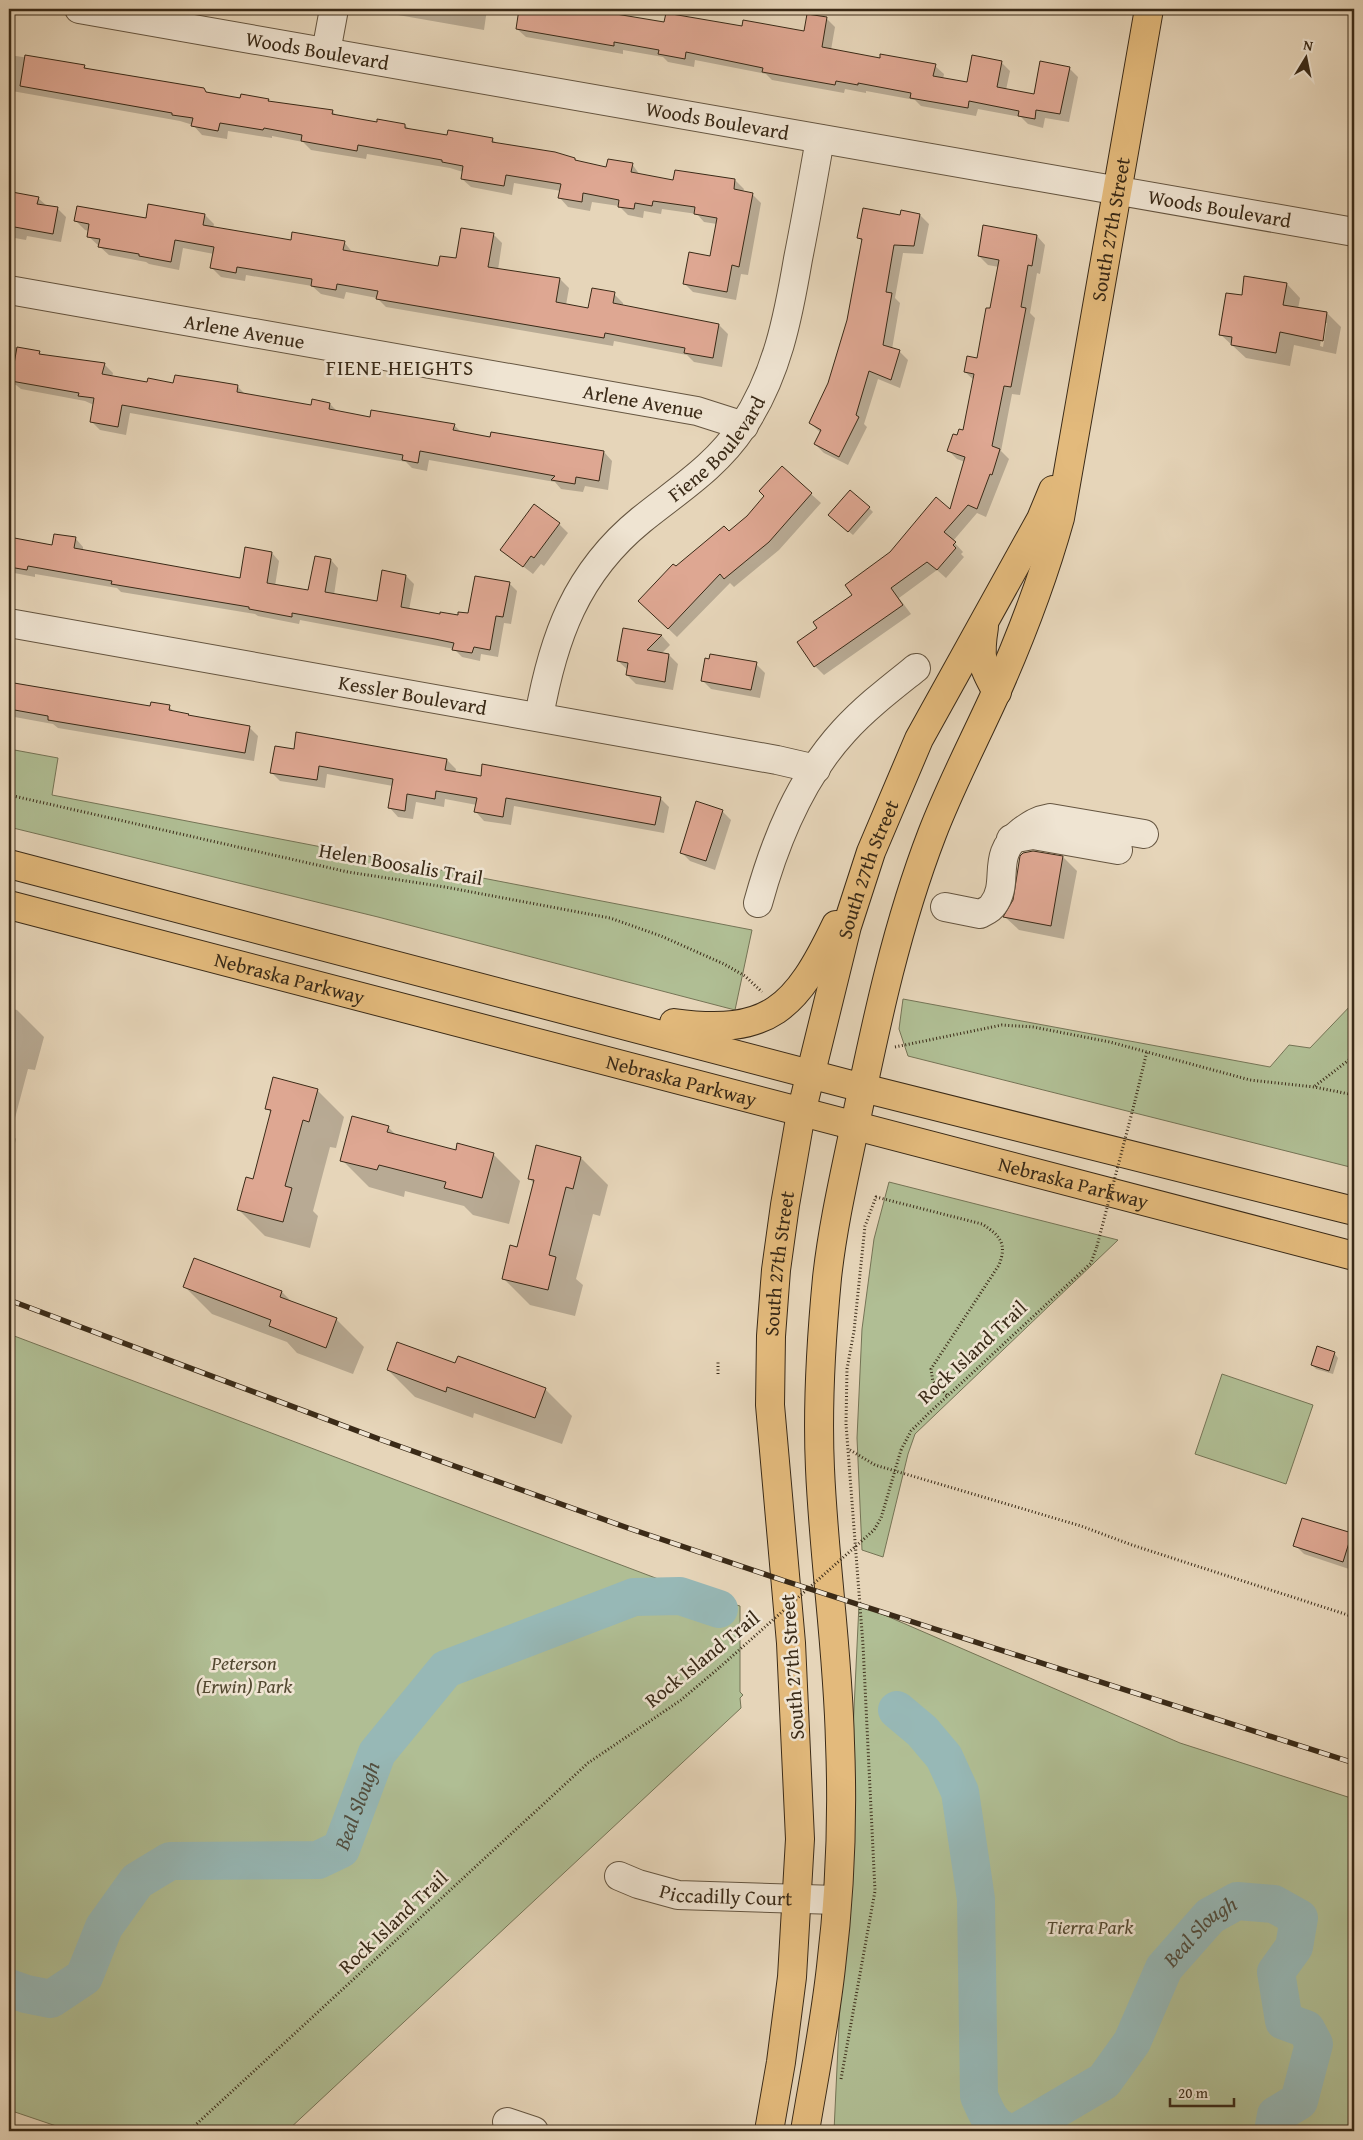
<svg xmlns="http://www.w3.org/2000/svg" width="1363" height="2140" viewBox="0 0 1363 2140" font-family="'Gentium Book Plus',serif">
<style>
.green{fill:#b0be94;stroke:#757456}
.shadow{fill:#0003;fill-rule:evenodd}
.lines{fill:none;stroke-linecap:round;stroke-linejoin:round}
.river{stroke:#97b8b6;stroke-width:38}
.building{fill:#dea792;stroke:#3a2a17}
.minor-casing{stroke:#655540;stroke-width:30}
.major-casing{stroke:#3a2a17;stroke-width:30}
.path{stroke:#3a2a17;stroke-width:3;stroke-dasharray:1 2.5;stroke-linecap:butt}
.minor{stroke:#efe4d2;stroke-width:28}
.major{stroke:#e3ba7c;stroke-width:28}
.rail-casing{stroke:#3a2a17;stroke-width:5.5}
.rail{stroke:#efe4d2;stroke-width:4;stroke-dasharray:11;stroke-linecap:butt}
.path-bridge{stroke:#3a2a17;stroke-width:3;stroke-dasharray:1 2.5;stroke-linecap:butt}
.labels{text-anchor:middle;stroke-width:5;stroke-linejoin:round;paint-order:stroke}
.street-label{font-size:20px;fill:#3a2a17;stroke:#efe4d2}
.park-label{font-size:20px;font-style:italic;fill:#524830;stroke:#efe4d2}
.neighbourhood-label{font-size:21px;letter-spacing:1px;fill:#3a2a17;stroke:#efe4d2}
.water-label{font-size:21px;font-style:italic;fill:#514e3f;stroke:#efe4d2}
</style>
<rect width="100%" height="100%" fill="#e6d5b9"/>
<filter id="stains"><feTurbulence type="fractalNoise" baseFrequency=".004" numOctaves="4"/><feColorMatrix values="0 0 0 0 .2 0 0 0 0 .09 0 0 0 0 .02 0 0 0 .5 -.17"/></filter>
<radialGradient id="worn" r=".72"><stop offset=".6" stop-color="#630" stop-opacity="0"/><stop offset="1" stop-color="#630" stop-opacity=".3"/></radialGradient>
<g class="green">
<path d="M9 749 58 758 52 795 752 930 735 1010 378 917 9 827Z"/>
<path d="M903 999 1270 1067 1289 1045 1310 1048 1354 1002V1168L908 1056 899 1029Z"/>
<path d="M889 1182 1118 1240 915 1434 908 1454 883 1557 862 1550 857 1438 862 1329 874 1239Z"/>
<path d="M9 1334 698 1594 740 1606V1692L743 1695 740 1698 741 1708 287 2131H71L9 2110Z"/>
<path d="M1222 1374 1313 1405 1286 1484 1195 1454Z"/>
<path d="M859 1604 1180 1743 1354 1799V2131H834Z"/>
</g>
<g class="shadow">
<path d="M392 9H505V12L487 9 484 30 398 15Z"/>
<path d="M520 9H575L665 23 805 33 826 18 835 27 831 50 881 59 935 66 944 74 943 79 968 84 1001 62 1010 71 1006 90 1035 95 1069 68 1078 77 1069 122 1045 118 1043 128 1028 124 1021 117 978 109 976 116 921 106 915 100 866 91V93L845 89 844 93 772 80 766 74 695 60 694 67 668 62 663 57 623 50V54L526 37 517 29Z"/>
<path d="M9 55 84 66 87 69 203 89 208 93 241 99 268 100 271 103 332 111 337 116 378 123 405 125 410 130 448 136 492 139 497 144 575 159 578 162 607 168 632 164 640 175 674 181 735 180 744 189 743 192 752 194 761 203 748 275 741 274 736 300 693 292 684 283 711 257 717 224 704 222 697 214 662 209 661 214 644 211 643 218 628 215 619 206 592 202 590 211 568 207 560 198 561 191 514 183 512 195 471 187 462 179 463 172 450 168 367 154 366 159 311 150 303 142 272 136V138L228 131 227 139 202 135 193 125 180 121 12 91 11 100 9 99Z"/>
<path d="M38 198 47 206 57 208 66 217 61 242 27 236 26 240 9 237V199Z"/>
<path d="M149 205 205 215 214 224 213 228 292 242H344L353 253 439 268 457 260 494 235 502 243 498 270 560 279 569 288 566 305 589 309 614 294 623 303V306L719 325 728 334 722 367 694 362 687 355 614 341 613 346 386 307 377 298 346 292 344 299 321 294 312 286 246 275 245 281 221 277 212 268 214 254 183 248 179 270 149 264 146 262 109 255 88 236 89 231 85 230 76 221 147 219Z"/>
<path d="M920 215 929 224 923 254 903 253 895 298 900 303 892 349 899 351 908 360 900 388 878 379 864 424 867 427 848 465 824 453 815 444 821 433 810 423 830 383 848 321 862 241 859 238 901 217Z"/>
<path d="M1037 236 1045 245 1040 274 1037 273 1030 313 1035 318 1020 395 1012 394 1001 451 1009 459 986 517 977 513 953 541 963 552 961 554 964 557 946 578 937 570 899 598 911 614 824 675 815 666 819 628 950 511 965 462 957 459 948 450 958 437 964 431 974 380 965 372 978 360 991 310 999 267 988 265 979 256Z"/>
<path d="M1287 284 1300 298 1298 309 1327 313 1341 327 1336 354 1294 345 1290 366 1246 358 1220 334 1243 297ZM1324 323H1327L1323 347 1320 346Z"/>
<path d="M9 346 39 352 42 355 104 364 113 373 112 377 148 384 238 387 246 395 312 406 330 404 338 412 371 419 454 425 462 433 604 452 612 461 608 490 585 486 583 492 561 489 555 482 429 460 427 471 412 468 406 462 130 413 126 435 100 430 91 421 94 405 85 401 21 389 16 385 9 384Z"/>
<path d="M782 468 821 503 779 550 734 587 730 583 677 637 639 601 748 517 765 496Z"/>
<path d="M869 508 873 512 853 535 834 519Z"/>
<path d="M559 524 568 533 544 566 541 564 533 574 502 550Z"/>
<path d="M9 532 12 539 53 546 76 539 83 547V551L241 580 272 553 279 561 275 586 310 592 331 560 338 568 334 595 378 602 406 576 414 584 409 610 441 615H469L509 583 517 591 511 624 504 623 498 657 481 654 480 661 462 657 454 649 444 647 300 620 299 624 258 616 255 614 121 592 117 588 35 574V577L9 572Z"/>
<path d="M624 629 662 636 670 645 661 654 669 655 678 664 673 690 636 684 627 675 628 670 618 661Z"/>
<path d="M710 660 756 664 765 673 760 698 711 689 702 680Z"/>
<path d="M9 684 151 707H169L176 713 190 717 249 727 258 736 254 761 58 728 53 724 9 716Z"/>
<path d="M295 750 447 760 456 769 455 773 660 798 669 807 664 833 514 806 511 825 484 821 476 812 477 805 445 799 444 807 416 802 413 819 398 817 390 808 393 786 327 774 325 788 280 781 271 772Z"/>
<path d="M722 811 731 820 715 870 690 861 681 852Z"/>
<path d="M1063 857 1077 871 1064 939 1019 930 1005 917 1014 900Z"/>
<path d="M9 1008 17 1010 44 1037 35 1070 28 1069 11 1133 16 1139 9 1167Z"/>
<path d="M317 1090 344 1117 336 1148 330 1147 313 1211 318 1216 310 1248 265 1236 238 1209 254 1180 271 1113 267 1108Z"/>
<path d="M388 1127 396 1135 456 1151 493 1154 520 1181 509 1224 473 1215 464 1206 405 1191 404 1197 369 1187 342 1160Z"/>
<path d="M581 1158 608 1185 600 1216 593 1214 576 1279 583 1285 575 1316 530 1305 503 1278 518 1248 534 1184 529 1178Z"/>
<path d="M195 1260 282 1292 293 1303 337 1320 364 1347 353 1374 297 1353 287 1342 212 1314 185 1287Z"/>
<path d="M1334 1353 1338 1358 1333 1374 1316 1369 1312 1365Z"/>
<path d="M456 1364 545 1389 572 1416 562 1444 474 1413 473 1418 415 1397 388 1370Z"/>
<path d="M1351 1534 1354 1537V1562L1352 1570 1304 1554 1295 1545Z"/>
</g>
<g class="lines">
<g class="river">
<path d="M897 1710 922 1731 944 1757 960 1792 976 1899 979 2096C985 2109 990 2125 1005 2131"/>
<path id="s1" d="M9 1988 26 1994 51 1999 84 1977 104 1927 137 1881 170 1861 318 1860 341 1849 377 1753 446 1669 634 1597 680 1596 719 1609"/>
<path id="s2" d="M1019 2131 1104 2081 1132 2042 1164 1968 1210 1916 1237 1901 1274 1904 1299 1918 1294 1947 1276 1972 1284 2021 1306 2029 1314 2044 1299 2101 1276 2115 1273 2131"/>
</g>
</g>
<g class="building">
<path d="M519 9 592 10 664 22 666 13 742 26 743 20 804 31 807 14 827 17 822 47 880 58V54L936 64 933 76 967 82 972 55 1002 61 997 87 1034 94 1040 61 1070 67 1060 114 1036 110 1035 119 1018 116 1019 111 969 101 968 108 910 98 911 93 858 83V85L836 81 835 85 762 72 763 68 686 52 685 59 658 54 659 50 614 42V46L516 29Z"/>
<path d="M25 55 85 65 84 68 204 88 206 92 240 98 241 94 269 99 268 101 333 110 332 114 377 122V119L405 124V128L447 135 448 130 493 138 492 142 555 152 575 158V160L606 167 608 159 633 163 631 172 673 180 675 170 735 179 734 189 753 193 739 267 732 265 727 292 683 284 689 252 710 256 717 218 694 214 695 207 653 201 652 206 635 203 634 209 618 207 619 200 583 193 582 202 558 198 561 184 506 175 504 186 461 179 463 166 442 162V160L358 145 357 151 301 141 302 135 264 128 263 130 220 123 218 131 191 126 193 118 172 115V113L20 86Z"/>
<path d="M12 192 39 197 37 204 58 207 53 234 9 226V198L11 199Z"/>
<path d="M148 204 205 214 203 225 291 240 292 232 345 241 343 250 438 266 440 256 456 258 461 228 494 233 488 267 560 278 556 302 588 308 592 288 615 292 613 303 719 324 713 358 684 353 685 348 647 341 605 333 604 338 376 299 378 291 337 284 336 290 311 286 312 279 237 267 236 273 210 268 214 247 175 240 171 262 139 256V254L98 247 100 239 87 237 89 224 74 221 77 206 146 218Z"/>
<path d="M863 208 900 215 901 210 920 214 914 246 894 245 886 292 892 293 883 345 900 350 891 380 869 371 856 415 859 417 839 457 814 444 821 430 809 423 828 383 847 320 862 239 857 238Z"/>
<path d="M983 225 1037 235 1032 266 1028 265 1021 307 1026 308 1011 387 1004 386 992 446 1000 449 992 475 990 474 977 509 968 505 944 532 956 542 953 545 956 548 937 570 927 562 891 588 903 605 814 667 797 642 817 628 813 622 852 595 845 585 890 552 936 497 950 509 965 457 947 451 953 434 957 435 959 429 963 430 974 374 964 372 967 356 977 358 986 308H990L999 260 978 256Z"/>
<path d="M1244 276 1287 283 1283 305 1327 312 1323 341 1280 332 1276 353 1231 345 1232 337 1219 335 1226 293 1242 295Z"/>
<path d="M17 347 40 351 39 354 105 363 102 374 147 382 148 378 173 383 175 375 214 381 238 385 237 392 311 405 312 399 330 403 329 409 370 417 371 410 455 424 453 430 490 437 491 432 604 451 599 481 576 477 575 484 551 480 555 476 420 451 418 463 402 460 403 455 122 405 118 427 90 422 94 398 78 396 79 393 11 381Z"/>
<path d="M782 466 812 493 769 542 724 579 720 574 668 629 638 601 673 564 676 566 724 526 729 531 747 516 764 496 759 491Z"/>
<path d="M850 490 870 507 848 532 828 515Z"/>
<path d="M534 504 560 523 534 558 531 556 523 567 500 550Z"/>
<path d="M54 534 76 537 74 548 240 578 245 547 272 552 267 583 308 590 315 556 331 559 325 592 377 601 382 570 406 575 401 607 440 614V612L458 615V612L468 613 475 576 510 582 503 617 496 616 490 650 474 647 472 653 452 650 454 643 435 639 292 613V617L249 609V607L111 584 112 581 28 566 27 570 9 567V537L52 545Z"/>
<path d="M623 628 662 635 647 650 669 654 665 682 626 675 628 663 617 661Z"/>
<path d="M710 654 757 662 751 690 701 681 705 658 709 659Z"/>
<path d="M14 683 150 706 151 702 170 705 169 710 189 714 188 715 250 726 245 753 48 720V716L9 709Z"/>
<path d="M296 732 447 759 445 770 481 776 482 764 661 797 655 825 506 798 503 817 474 812 477 798 436 791 435 799 407 794 405 811 388 808 393 779 319 766 317 780 270 773 275 746 294 749Z"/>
<path d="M696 801 723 810 706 861 680 853Z"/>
<path d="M1033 851 1063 856 1051 926 1003 917 1013 900 1020 856 1023 853Z"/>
<path d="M273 1077 318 1089 309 1122 303 1120 285 1186 292 1188 283 1222 237 1210 246 1177 253 1179 271 1110 265 1109Z"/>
<path d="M352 1116 389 1126 387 1132 456 1150 457 1143 494 1153 482 1198 444 1188 446 1182 379 1165 377 1170 340 1161Z"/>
<path d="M536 1145 581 1157 573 1189 566 1187 549 1255 556 1257 548 1290 502 1279 510 1245 517 1247 534 1180 528 1179Z"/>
<path d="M194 1258 282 1291 280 1297 337 1318 326 1348 269 1326 271 1320 183 1287Z"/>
<path d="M397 1342 455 1363 458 1356 546 1388 535 1418 447 1387 446 1392 387 1370Z"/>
<path d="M1317 1346 1335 1352 1329 1371 1311 1365Z"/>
<path d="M1302 1518 1352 1533 1343 1562 1293 1546Z"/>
</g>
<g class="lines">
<g class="minor-casing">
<g id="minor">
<path id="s3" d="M79 9 1354 232"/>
<path d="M326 52 334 9"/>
<path id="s4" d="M9 290 697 411 744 426"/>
<path id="s5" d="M9 623 777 760 816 769"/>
<path id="s6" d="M539 717C553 638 576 573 641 520 678 490 716 467 743 426 777 375 788 318 798 259 806 219 813 179 820 139"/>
<path d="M1011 839 1033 835 1118 850"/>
<path d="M758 903C775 841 800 779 844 731 866 707 891 688 916 668"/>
<path d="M945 907 980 914C984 912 991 909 993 905 1011 881 989 856 1022 831 1032 824 1038 820 1050 818L1144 834"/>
<path id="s7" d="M619 1876 638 1884 678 1895 837 1900"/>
<path d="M507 2122 534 2131"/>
</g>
</g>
<g class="major-casing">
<g id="major">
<path d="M984 627C979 658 981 664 997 692"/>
<path d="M9 864 863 1088 1354 1211"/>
<path id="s8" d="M9 905 1354 1256"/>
<path d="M674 1023C770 1036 796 1008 836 925"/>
<path id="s9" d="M769 2131 781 2062 792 1977 800 1839 791 1643 770 1405 771 1336 776 1270 785 1205 801 1113 847 926 871 852 919 739 1041 519 1053 490"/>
<path id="s10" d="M805 2131C814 2077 825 2022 831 1967 840 1893 843 1818 840 1743 838 1651 824 1561 820 1469 817 1406 821 1341 827 1278 833 1223 846 1169 857 1115 877 1019 897 925 932 834 950 787 973 743 994 697 1020 639 1043 579 1060 518L1149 9"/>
</g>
</g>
<g class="path">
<path d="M9 795 348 872 445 887 610 918 661 936 724 964 745 976 762 992"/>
<path d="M895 1047 1002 1025 1033 1027 1110 1042 1250 1080 1314 1087 1354 1095"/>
<path d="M1349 1061 1354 1075"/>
<path d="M1315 1086 1354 1056"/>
<path d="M1135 1101 1147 1051"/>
<path d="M718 1374V1360"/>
<path d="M850 1450 875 1465 1081 1526 1132 1545 1354 1617"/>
<path d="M901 1450 911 1431 928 1414 1091 1263 1097 1246"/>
<path d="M841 2079 875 1891 863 1645 846 1424 847 1369 854 1331 865 1226 876 1197 982 1224C1001 1236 1007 1244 999 1265L931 1369 933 1382 948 1396"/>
<path d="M189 2131 588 1763 681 1700 720 1667"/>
</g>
<use href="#minor" class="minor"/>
<use href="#major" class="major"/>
<g class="rail-casing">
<path id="rail" d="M9 1300 379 1439 628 1528 785 1581 1354 1763"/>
</g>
<use href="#rail" class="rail"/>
<g class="path-bridge">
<path d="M1097 1246 1135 1101"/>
<path d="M720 1667 874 1530 881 1518 901 1450"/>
</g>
</g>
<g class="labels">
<g class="street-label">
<text dy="7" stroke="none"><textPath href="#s3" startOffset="242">Woods Boulevard</textPath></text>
<text dy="7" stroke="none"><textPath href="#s3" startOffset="648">Woods Boulevard</textPath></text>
<text dy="7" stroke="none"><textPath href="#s3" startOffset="1158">Woods Boulevard</textPath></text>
<text dy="7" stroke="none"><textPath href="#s10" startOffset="1948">South 27th Street</textPath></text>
<text dy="7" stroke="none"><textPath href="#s4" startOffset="239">Arlene Avenue</textPath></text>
<text dy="7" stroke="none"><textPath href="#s4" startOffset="644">Arlene Avenue</textPath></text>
<text dy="7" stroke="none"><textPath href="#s6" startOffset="332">Fiene Boulevard</textPath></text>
<text dy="7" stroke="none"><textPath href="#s5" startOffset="410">Kessler Boulevard</textPath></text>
<text transform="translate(401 864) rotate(10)" y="7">Helen Boosalis Trail</text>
<text dy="7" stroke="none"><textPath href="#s9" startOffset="1276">South 27th Street</textPath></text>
<text dy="7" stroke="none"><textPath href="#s8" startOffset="290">Nebraska Parkway</textPath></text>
<text dy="7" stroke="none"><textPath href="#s8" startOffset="695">Nebraska Parkway</textPath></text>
<text dy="7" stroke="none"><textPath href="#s8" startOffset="1100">Nebraska Parkway</textPath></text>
<text dy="7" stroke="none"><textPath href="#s9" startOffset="871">South 27th Street</textPath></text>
<text transform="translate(972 1352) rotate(-43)" y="7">Rock Island Trail</text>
<text transform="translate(702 1659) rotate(-39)" y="7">Rock Island Trail</text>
<text transform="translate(792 1667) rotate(-94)" y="7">South 27th Street</text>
<text dy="7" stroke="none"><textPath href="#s7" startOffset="110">Piccadilly Court</textPath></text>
<text transform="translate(393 1922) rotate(-43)" y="7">Rock Island Trail</text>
</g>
<g class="park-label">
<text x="244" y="1670">Peterson<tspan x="244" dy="23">(Erwin) Park</tspan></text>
<text x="1090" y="1934">Tierra Park</text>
</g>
<g class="neighbourhood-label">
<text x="400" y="375">FIENE HEIGHTS</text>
</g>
<g class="water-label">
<text dy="7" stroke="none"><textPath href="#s1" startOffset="452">Beal Slough</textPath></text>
<text dy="7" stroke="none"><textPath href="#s2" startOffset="279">Beal Slough</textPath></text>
</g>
</g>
<rect width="1363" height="2140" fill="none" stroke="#e6d5b9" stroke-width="30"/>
<rect x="10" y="10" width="1343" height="2120" fill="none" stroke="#3a2a17" stroke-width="2.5"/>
<rect x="15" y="15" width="1333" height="2110" fill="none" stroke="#3a2a17"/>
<g transform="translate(1306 58) rotate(10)" stroke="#efe4d2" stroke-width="4" paint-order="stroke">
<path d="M0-4L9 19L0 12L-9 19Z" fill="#3a2a17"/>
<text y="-8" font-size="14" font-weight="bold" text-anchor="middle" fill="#3a2a17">N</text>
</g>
<path d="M1170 2098v8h64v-8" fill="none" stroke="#3a2a17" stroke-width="2.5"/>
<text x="1178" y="2098" font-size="15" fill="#3a2a17" stroke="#efe4d2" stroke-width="4" paint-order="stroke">20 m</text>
<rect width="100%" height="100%" filter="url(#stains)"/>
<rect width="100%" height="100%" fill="url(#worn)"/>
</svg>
